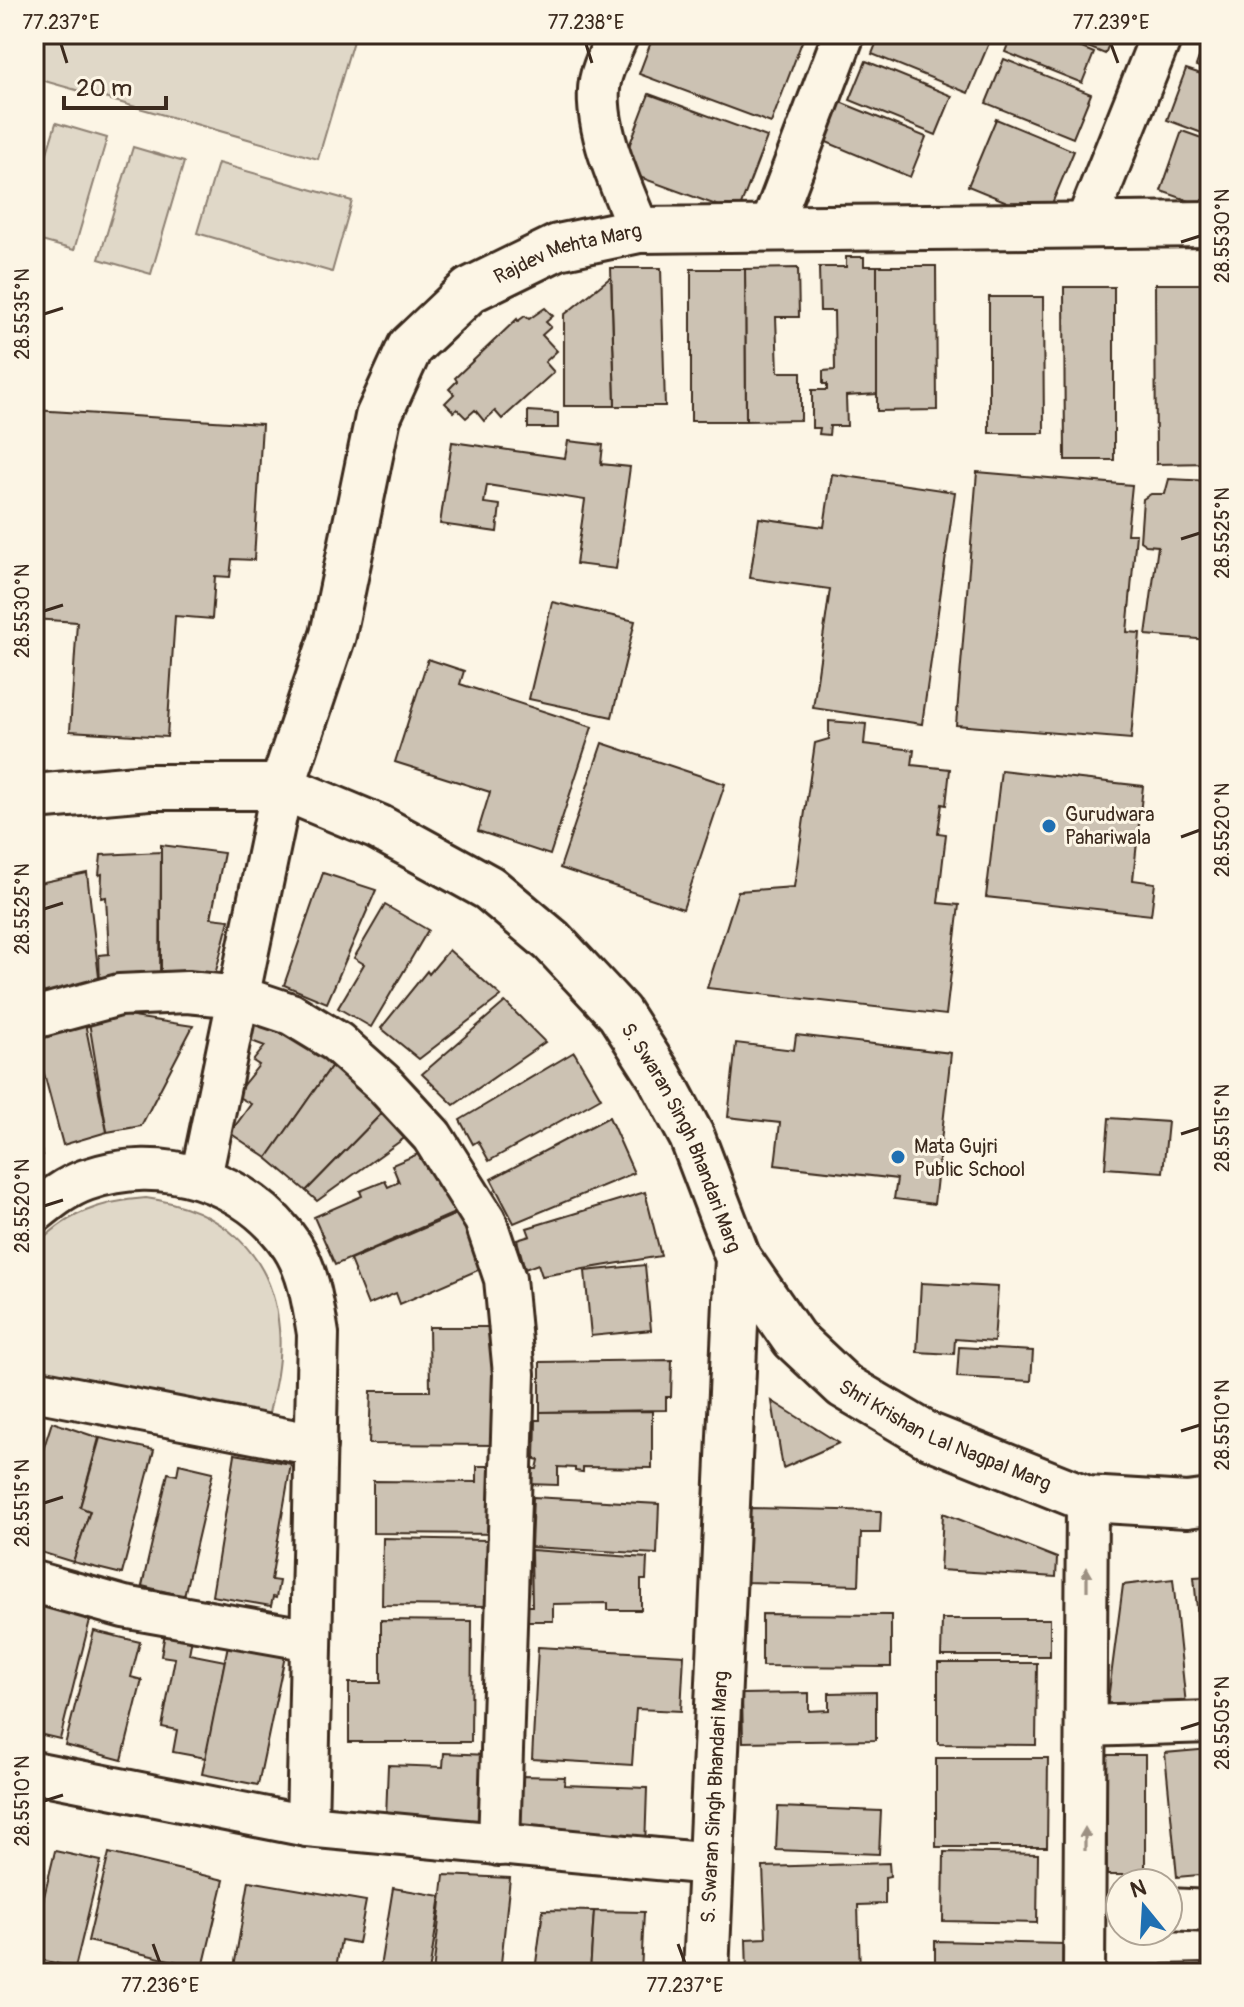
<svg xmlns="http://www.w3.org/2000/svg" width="1244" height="2007" viewBox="0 0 1244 2007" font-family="Pangolin,sans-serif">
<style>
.green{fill:#e0d8c8;stroke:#8e8173;stroke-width:2}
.building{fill:#ccc2b3;stroke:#3b2a1e;stroke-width:2}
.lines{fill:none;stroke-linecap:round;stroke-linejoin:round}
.minor-casing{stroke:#3b2a1e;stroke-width:46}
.tertiary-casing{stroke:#3b2a1e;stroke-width:50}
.minor{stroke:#fcf5e5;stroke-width:40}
.tertiary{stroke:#fcf5e5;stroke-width:44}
.oneway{fill:#9c9082}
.ticks{fill:none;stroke:#3b2a1e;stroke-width:3}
.poi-dot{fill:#1f6fb2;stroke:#fcf5e5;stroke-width:3}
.labels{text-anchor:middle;stroke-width:6;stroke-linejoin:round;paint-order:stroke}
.street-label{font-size:20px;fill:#3b2a1e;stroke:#fcf5e5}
.poi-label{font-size:20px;fill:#3b2a1e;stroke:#fcf5e5;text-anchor:start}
.neatline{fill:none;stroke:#3b2a1e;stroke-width:3}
.ticks-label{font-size:20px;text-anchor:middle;fill:#3b2a1e}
</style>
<rect width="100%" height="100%" fill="#fcf5e5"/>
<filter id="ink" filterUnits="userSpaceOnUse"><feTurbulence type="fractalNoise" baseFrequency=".0125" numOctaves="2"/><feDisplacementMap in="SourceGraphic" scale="16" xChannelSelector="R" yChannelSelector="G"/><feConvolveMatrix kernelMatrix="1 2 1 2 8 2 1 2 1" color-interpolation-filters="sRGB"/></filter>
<g filter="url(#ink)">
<g class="green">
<path d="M34 34H355L318 159 34 78Z"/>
<path d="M56 123 107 138 74 250 34 239V196Z"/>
<path d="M133 147 184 162 151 274 99 259Z"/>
<path d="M218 163 352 201 332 272 197 233Z"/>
<path d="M146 1198C220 1208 273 1252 279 1329 282 1360 274 1392 267 1421L34 1369V1249C63 1214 102 1201 146 1198Z"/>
</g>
<g class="building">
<path d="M654 34H792L803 39 771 123 639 74Z"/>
<path d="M880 34H968L989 43 968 93 872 54Z"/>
<path d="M1012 34H1048L1094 53 1082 83 1005 52Z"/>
<path d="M1056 34H1113L1105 54Z"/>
<path d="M1207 34H1210V71L1196 66Z"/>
<path d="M1004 59 1091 94 1073 138 986 103Z"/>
<path d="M866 61 952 96 936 135 850 100Z"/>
<path d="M1186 69 1210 77V136L1167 120Z"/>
<path d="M649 94 767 137 738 213 620 170Z"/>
<path d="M840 102 926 137 910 177 824 141Z"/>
<path d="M996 119 1074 151 1046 218 968 186Z"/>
<path d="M1182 131 1210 141V208L1161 191Z"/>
<path d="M846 257H864V266H877V394L846 396 847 426H830L829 435 819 434 820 428H812V390H827V384H823V371L835 370 834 311H820L819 267H846Z"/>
<path d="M877 266H936L937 410 877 411Z"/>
<path d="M611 268H661L665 406H615Z"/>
<path d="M798 268 799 317H776L778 372H801V420L746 421 745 269Z"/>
<path d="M691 269H745L746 421H691Z"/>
<path d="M611 277 615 406H564V315Z"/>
<path d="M1155 284H1210V463L1156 464Z"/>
<path d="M1064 287H1114V460H1065Z"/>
<path d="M989 297H1043L1044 433H989Z"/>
<path d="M545 308 553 316 546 322 551 327 542 335 557 351 545 362 554 372 502 419 495 411 484 421 475 410 466 418 457 409 454 412 445 403 454 394 449 389 457 381 455 378 517 319 518 321 525 316 529 319Z"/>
<path d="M34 410 262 424 254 560 232 559 230 577 215 576 212 619 175 616 167 737 70 731 77 622 34 619Z"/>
<path d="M528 411 558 413V428H528Z"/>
<path d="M568 441 603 445 601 464 630 467 616 569 576 564 585 500 487 485 484 503 500 505 497 532 440 524 452 442 565 458Z"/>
<path d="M977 472 1132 485 1127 534H1136L1127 632 1140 633 1131 739 956 725Z"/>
<path d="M832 474 955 492 922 724 813 708 830 589 750 578 759 518 824 527Z"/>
<path d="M1169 479 1210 481V640L1146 635 1158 546 1146 545 1140 541 1143 499 1151 494H1165Z"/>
<path d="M552 602 635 621 612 717 529 699Z"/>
<path d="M428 659 464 671 460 684 592 727 550 855 478 831 490 792 395 762Z"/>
<path d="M829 721 866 724 864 744 914 750 912 765 950 769 946 805 942 804 938 833 946 834 938 903 959 905 946 1015 707 988 738 891 794 887 815 743 829 739Z"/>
<path d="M602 743 725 784 683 909 560 868Z"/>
<path d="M1001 770 1143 786 1133 880 1155 883 1151 915 986 897Z"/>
<path d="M161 845 224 853 211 918 229 920 215 975 161 972Z"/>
<path d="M161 852 160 982 100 986 99 955 109 954 106 897 101 898 102 874 99 875 101 855Z"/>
<path d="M87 873 100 986 44 995 34 968V884Z"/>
<path d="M323 873 376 890 327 1003 284 985Z"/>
<path d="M385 905 428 930 371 1027 338 1008 364 964 354 958Z"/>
<path d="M449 950 501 996 419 1059 381 1028 427 971 429 974Z"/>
<path d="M34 968 44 995 34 999Z"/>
<path d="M505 1002 545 1042 454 1105 422 1074Z"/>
<path d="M87 1010 193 1026 141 1126 107 1132Z"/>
<path d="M255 1012 335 1061 267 1158 230 1133 251 1104 235 1095 259 1065 253 1061 265 1046 246 1039Z"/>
<path d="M85 1023 107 1132 63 1145 34 1036Z"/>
<path d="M796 1035 951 1053 934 1204 894 1199 897 1179 775 1165 780 1123 728 1117 736 1043 794 1050Z"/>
<path d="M574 1052 601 1098 489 1161 478 1141 473 1144 460 1120Z"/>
<path d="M335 1061 389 1106 306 1191 267 1158Z"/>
<path d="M389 1106 410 1134 317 1201 306 1191Z"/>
<path d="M609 1117 634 1173 514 1223 491 1179Z"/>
<path d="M1109 1118 1168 1122 1163 1172 1105 1168Z"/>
<path d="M34 1134 43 1155 34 1160Z"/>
<path d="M425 1151 457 1212 335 1265 314 1217 362 1196 360 1191 385 1181 388 1187 399 1182 392 1165Z"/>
<path d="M645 1192 661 1256 542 1276 538 1264 525 1269 517 1240 530 1236 527 1228Z"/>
<path d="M461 1212 485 1267 400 1304 396 1293 368 1305 350 1260Z"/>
<path d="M645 1265 651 1330 591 1336 585 1271Z"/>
<path d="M921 1283 998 1287 994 1342 955 1339 954 1354 917 1352Z"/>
<path d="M429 1327H496L495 1445 369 1444 371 1391H430Z"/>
<path d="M959 1347 1033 1351 1031 1381 957 1377Z"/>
<path d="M672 1360 671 1397H666V1410L540 1412V1362Z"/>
<path d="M772 1401 839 1443 783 1468Z"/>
<path d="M652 1411V1468L583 1467V1472L575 1471V1468L558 1467V1485L525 1484V1469H537L539 1460 535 1459 536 1420H540V1412Z"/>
<path d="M52 1422 99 1438 80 1507 90 1511 73 1562 34 1550V1478Z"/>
<path d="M100 1438 154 1450 122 1574 73 1562 90 1511 80 1507Z"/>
<path d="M235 1454 291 1464 271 1580 279 1581 276 1598 273 1597 271 1606 212 1596Z"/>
<path d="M179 1464 213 1472 184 1596 142 1586 168 1473 177 1475Z"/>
<path d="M477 1466H507V1534L373 1533V1481L477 1482Z"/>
<path d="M533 1497 659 1504 657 1554 531 1547Z"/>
<path d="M748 1508 881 1511 880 1533H861L859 1585 746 1582Z"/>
<path d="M943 1513 1057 1558 1056 1577 940 1570Z"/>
<path d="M383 1538 489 1540V1606L382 1605Z"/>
<path d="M531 1550 647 1558 646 1580H641V1610H608V1603L553 1604V1621H515L514 1606H532Z"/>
<path d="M1210 1576V1714H1207L1194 1577Z"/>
<path d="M1173 1579 1186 1705 1107 1707 1123 1585Z"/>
<path d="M34 1597 92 1612 60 1739 34 1733Z"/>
<path d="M762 1614 891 1615V1667L762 1666Z"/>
<path d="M942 1619H1050V1656H941Z"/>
<path d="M381 1620 472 1621 471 1742H349V1683H381Z"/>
<path d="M166 1627 193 1632 189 1654 225 1661 206 1758 173 1752 177 1730 162 1727 175 1658 161 1656Z"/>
<path d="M94 1631 140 1642 131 1677 142 1680 122 1760 65 1745Z"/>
<path d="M228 1645 285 1656 258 1785 202 1774Z"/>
<path d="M538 1647 684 1655 681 1711 636 1709 632 1765 532 1759Z"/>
<path d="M938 1663H1037L1036 1745 938 1744Z"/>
<path d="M876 1692V1740L743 1742 742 1694 809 1693V1711L829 1710V1693Z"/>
<path d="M1210 1749V1874L1177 1877 1165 1753Z"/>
<path d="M444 1753 487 1755 485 1821 386 1817 388 1765 443 1767Z"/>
<path d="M1106 1755H1145V1875H1107Z"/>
<path d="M936 1758H1048L1047 1847H936Z"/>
<path d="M521 1776 565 1777 564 1785 647 1788 645 1848 518 1844Z"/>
<path d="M778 1807 881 1811 879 1854 776 1850Z"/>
<path d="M34 1831 41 1833 34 1859Z"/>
<path d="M55 1851 101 1861 75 1968 34 1958V1938Z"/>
<path d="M944 1852 1038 1854 1037 1923 943 1921Z"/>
<path d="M109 1853 224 1880 203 1968 88 1941Z"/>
<path d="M889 1863 890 1876 885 1877V1904L858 1905 860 1973H747L746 1939 766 1938 763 1867Z"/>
<path d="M444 1875 510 1878 500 1973H433Z"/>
<path d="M249 1881 366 1901 358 1943 341 1940 335 1973H233Z"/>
<path d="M393 1888 441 1896 429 1973H379Z"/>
<path d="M543 1910 594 1911 590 1973H537L535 1971Z"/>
<path d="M594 1911 644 1912 641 1973H590Z"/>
<path d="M935 1941 1065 1944 1064 1973H935Z"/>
<path d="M1201 1963 1202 1973H1164L1163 1964Z"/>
<path d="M1155 1968 1156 1973H1111V1970Z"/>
</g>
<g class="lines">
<g class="minor-casing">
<g id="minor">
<path d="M618 34C612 49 603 65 600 81 592 126 622 188 639 230"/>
<path d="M1085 226 1162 34"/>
<path d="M770 229 844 34"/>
<path d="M34 1018 119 995 187 992 240 997 291 1014 337 1042 382 1082 432 1136 485 1220 505 1279 514 1374 499 1845"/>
<path d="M201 1177 282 787"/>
<path d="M34 1213C50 1200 66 1187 86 1180 160 1153 248 1180 292 1246 309 1272 313 1304 318 1334L307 1826"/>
<path d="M34 1390 316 1445"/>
<path d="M34 1582 124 1607 311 1640"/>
<path d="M1086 1726 1210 1722"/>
<path d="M34 1772 307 1826 711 1864"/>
<path d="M1168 1909 1210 1911"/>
<path d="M1084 1973 1087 1499"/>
</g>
</g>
<g class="tertiary-casing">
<g id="tertiary">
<path id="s1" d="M282 787 333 635 378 417 410 347 470 290 558 247 639 230 1210 224"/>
<path id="s2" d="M34 797 149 787H282L378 827 489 888 552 941 619 1013 660 1077 692 1137 738 1258 706 1973"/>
<path id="s3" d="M738 1258 794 1339 844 1386 927 1435 1087 1499 1187 1505 1210 1502"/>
</g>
</g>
<use href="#minor" class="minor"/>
<use href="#tertiary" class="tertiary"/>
</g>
<defs><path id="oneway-solid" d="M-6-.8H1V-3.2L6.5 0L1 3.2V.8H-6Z" transform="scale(2)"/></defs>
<g class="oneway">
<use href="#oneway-solid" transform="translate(1087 1579) rotate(-90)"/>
<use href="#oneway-solid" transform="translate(1085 1839) rotate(-90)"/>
</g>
</g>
<path class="ticks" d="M61 44 67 63M586 44 592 63M1111 44 1118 63M1181 242 1200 236M44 314 63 308M1181 539 1200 533M44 611 63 605M1181 837 1200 830M44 909 63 903M1181 1134 1200 1128M44 1206 63 1200M1181 1431 1200 1425M44 1503 63 1497M1181 1729 1200 1723M44 1801 63 1795M153 1944 160 1963M678 1944 685 1963"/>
<g class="poi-dot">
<circle cx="1049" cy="826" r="8"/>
<circle cx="898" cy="1157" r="8"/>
</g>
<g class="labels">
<g class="street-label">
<text dy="7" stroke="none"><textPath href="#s1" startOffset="648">Rajdev Mehta Marg</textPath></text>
<text dy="7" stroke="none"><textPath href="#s2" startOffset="800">S. Swaran Singh Bhandari Marg</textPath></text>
<text dy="7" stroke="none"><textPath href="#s3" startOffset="280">Shri Krishan Lal Nagpal Marg</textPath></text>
<text transform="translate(714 1797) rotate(-87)" y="7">S. Swaran Singh Bhandari Marg</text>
</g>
<g class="poi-label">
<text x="1065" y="821">Gurudwara<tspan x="1065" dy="23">Pahariwala</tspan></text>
<text x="914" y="1153">Mata Gujri<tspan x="914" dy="23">Public School</tspan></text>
</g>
</g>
<rect width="1244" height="2007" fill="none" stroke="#fcf5e5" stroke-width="88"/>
<g transform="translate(1144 1907) rotate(342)"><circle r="38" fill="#fcf5e5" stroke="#afa495" stroke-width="2"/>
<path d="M0-6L14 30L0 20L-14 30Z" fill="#1f6fb2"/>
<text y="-12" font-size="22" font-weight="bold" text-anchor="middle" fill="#3b2a1e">N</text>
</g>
<path d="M64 96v12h102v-12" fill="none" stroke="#3b2a1e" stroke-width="4"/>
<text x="76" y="96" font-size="24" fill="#3b2a1e" stroke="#fcf5e5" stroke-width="6" paint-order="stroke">20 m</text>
<rect x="44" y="44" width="1156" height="1919" class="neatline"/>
<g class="ticks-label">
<text x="61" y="29">77.237°E</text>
<text x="586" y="29">77.238°E</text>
<text x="1111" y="29">77.239°E</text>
<text transform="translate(1222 236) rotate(-90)" y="7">28.5530°N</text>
<text transform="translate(22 314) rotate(-90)" y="7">28.5535°N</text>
<text transform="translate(1222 533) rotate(-90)" y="7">28.5525°N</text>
<text transform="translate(22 611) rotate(-90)" y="7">28.5530°N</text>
<text transform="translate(1222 830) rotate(-90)" y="7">28.5520°N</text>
<text transform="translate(22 909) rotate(-90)" y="7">28.5525°N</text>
<text transform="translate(1222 1128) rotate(-90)" y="7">28.5515°N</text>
<text transform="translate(22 1206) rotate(-90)" y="7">28.5520°N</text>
<text transform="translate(1222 1425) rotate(-90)" y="7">28.5510°N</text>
<text transform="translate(22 1503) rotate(-90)" y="7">28.5515°N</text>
<text transform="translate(1222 1723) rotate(-90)" y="7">28.5505°N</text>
<text transform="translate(22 1801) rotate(-90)" y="7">28.5510°N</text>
<text x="160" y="1992">77.236°E</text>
<text x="685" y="1992">77.237°E</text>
</g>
</svg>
